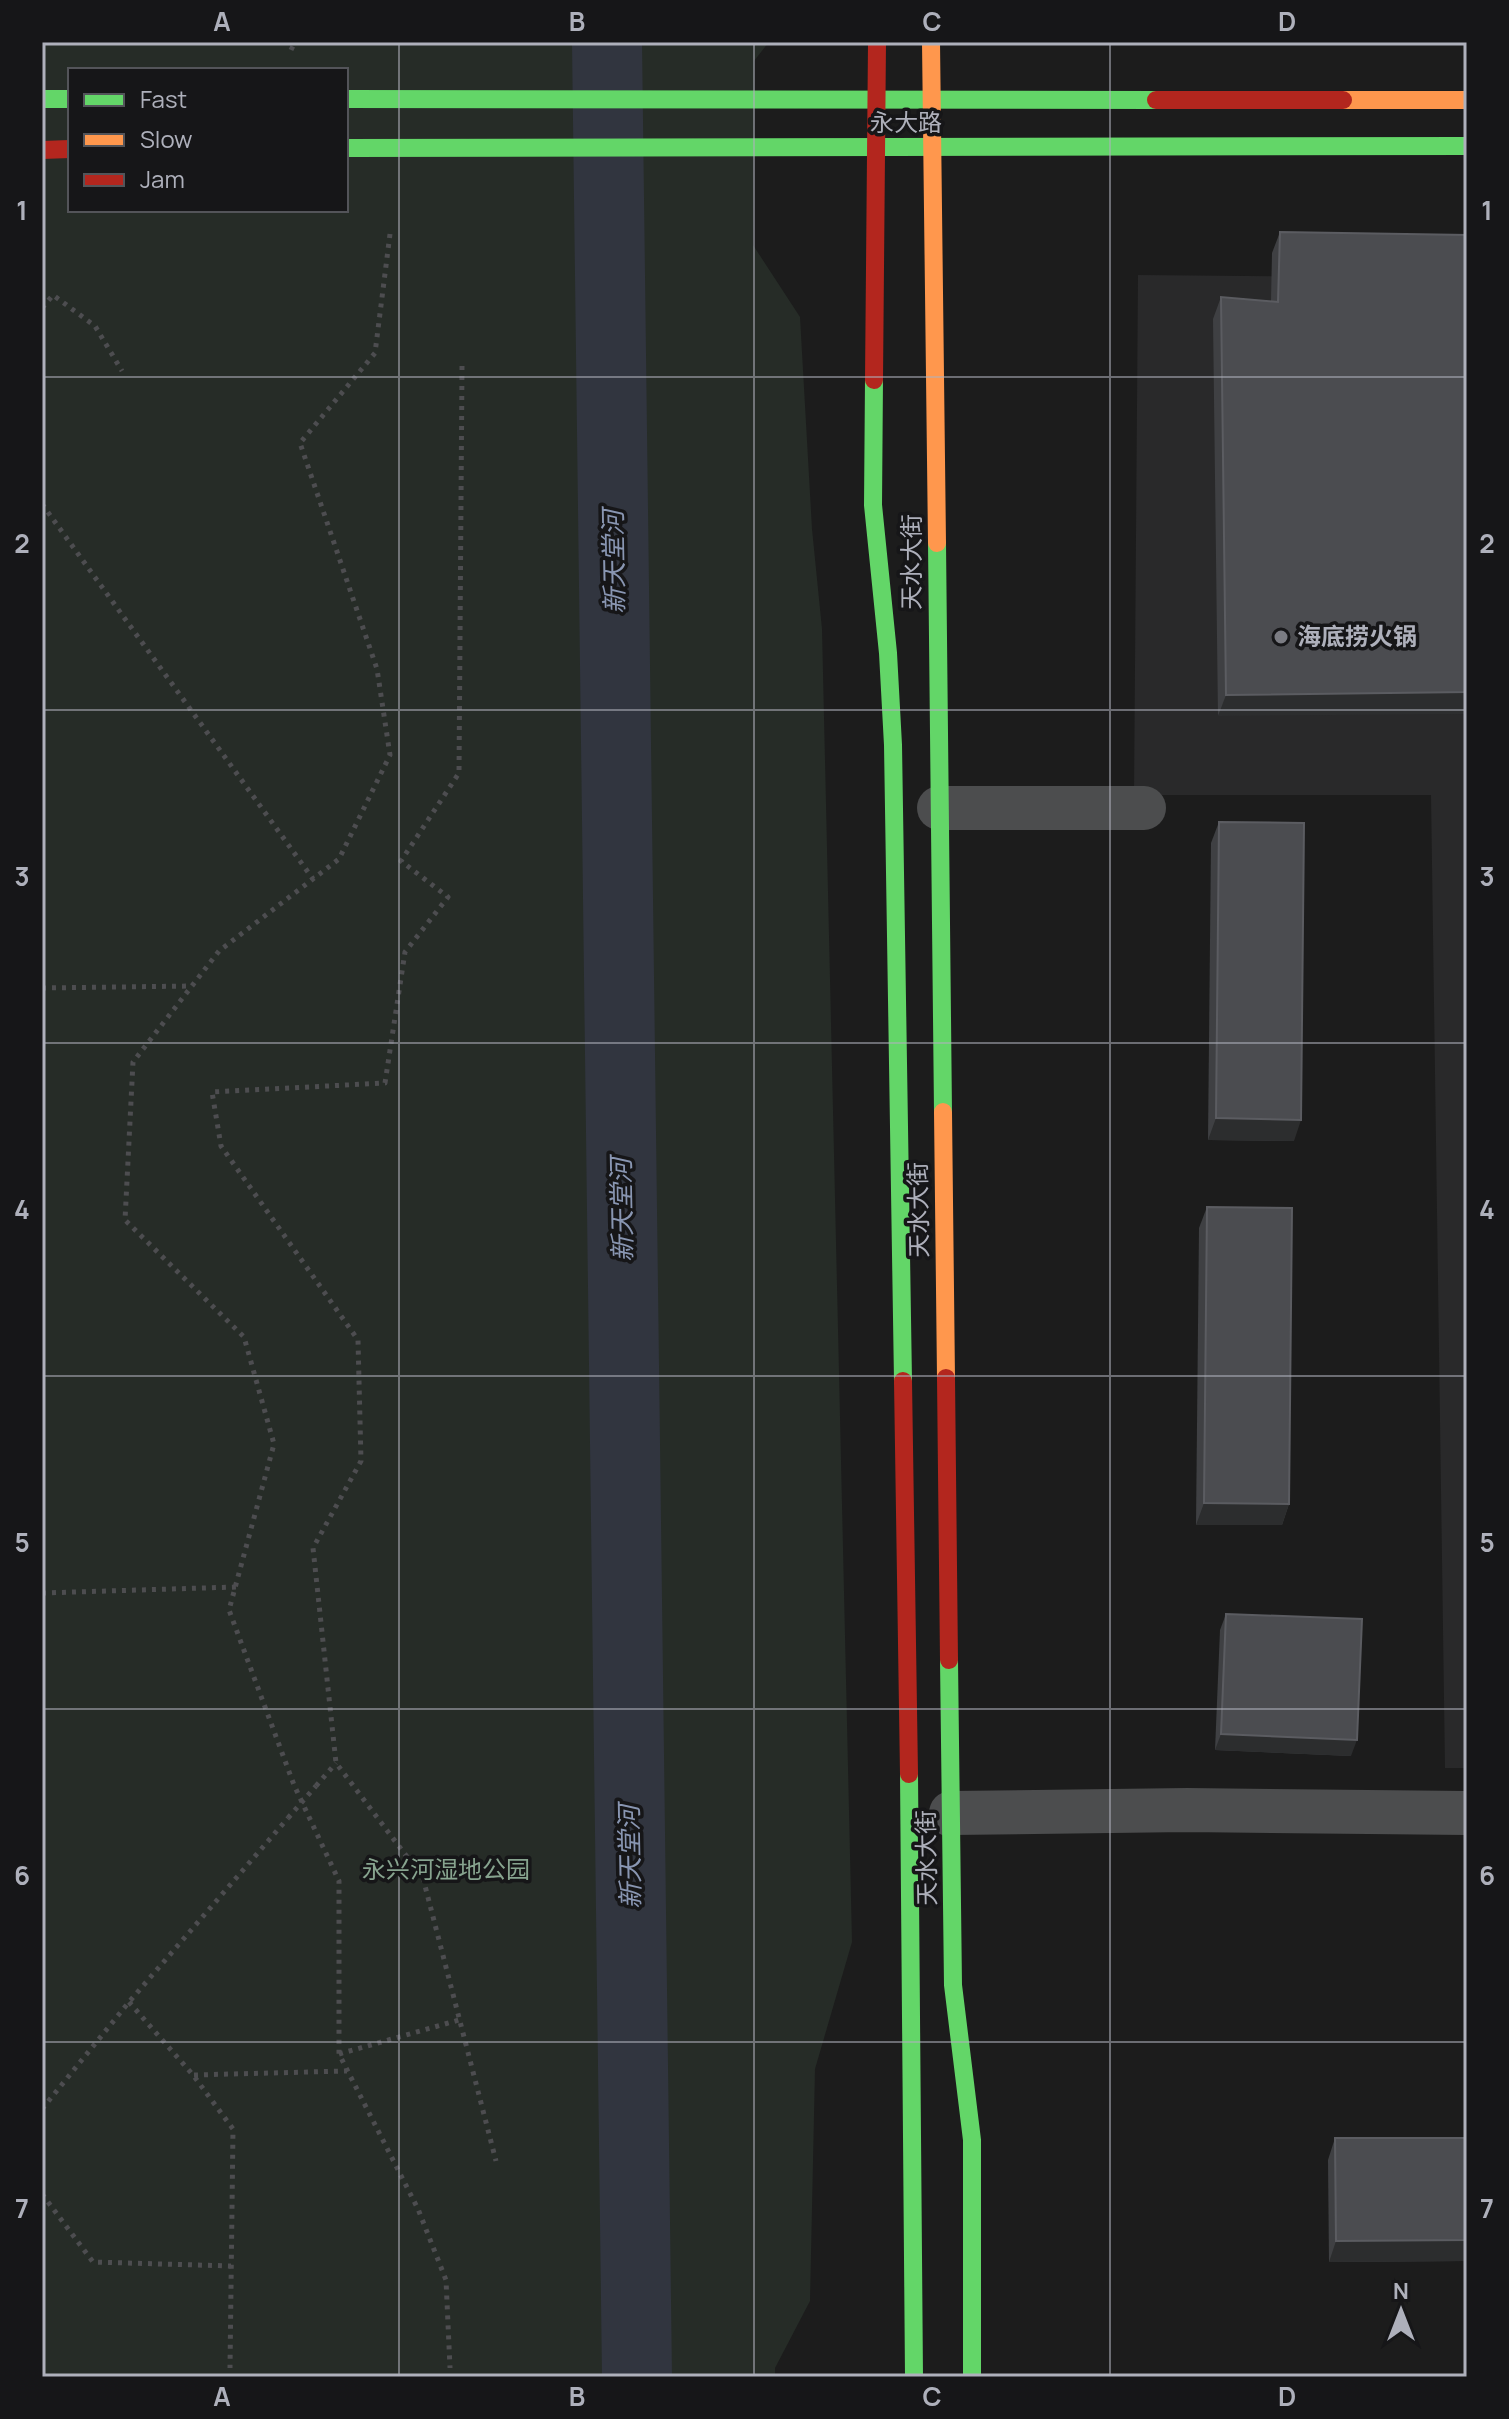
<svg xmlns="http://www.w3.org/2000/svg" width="1509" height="2419" viewBox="0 0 1509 2419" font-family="Manrope,'Noto Sans SC',sans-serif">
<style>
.built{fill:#29292a}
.green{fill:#262c27;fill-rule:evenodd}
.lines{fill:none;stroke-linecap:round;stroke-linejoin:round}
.river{stroke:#31353f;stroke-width:70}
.path{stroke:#4d4d50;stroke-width:5;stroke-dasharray:4 6;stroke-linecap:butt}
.street{stroke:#4c4d4e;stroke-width:44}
.fast{stroke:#63d668;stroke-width:18}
.slow{stroke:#ff974d;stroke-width:18}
.jam{stroke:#b3261e;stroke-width:18}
.path-bridge{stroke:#4d4d50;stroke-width:5;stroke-dasharray:4 6;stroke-linecap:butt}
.wall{fill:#3f4043}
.shaded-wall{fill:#2c2d2e}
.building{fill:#4b4c50;stroke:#5b5c61;stroke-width:2}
.grid{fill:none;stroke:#aeb0bb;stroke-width:2;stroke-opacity:0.55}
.poi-dot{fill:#7b7c83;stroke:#161618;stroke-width:3}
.labels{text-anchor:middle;stroke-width:7;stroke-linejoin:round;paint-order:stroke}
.street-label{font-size:24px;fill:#aeb0bb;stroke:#161618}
.poi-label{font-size:24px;font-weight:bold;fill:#aeb0bb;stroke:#161618;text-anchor:start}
.park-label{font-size:24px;fill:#87a48f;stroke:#161618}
.water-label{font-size:26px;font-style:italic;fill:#8996b2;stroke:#161618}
.neatline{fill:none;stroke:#aeb0bb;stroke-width:3}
.grid-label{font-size:26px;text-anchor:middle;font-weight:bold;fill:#aeb0bb}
</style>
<rect width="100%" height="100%" fill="#1c1c1c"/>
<path class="built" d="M1138 275 1467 278V1768H1445L1431 795H1134Z"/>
<path class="green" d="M42 42H769L754 61 753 245 800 317 812 529 822 629 852 1942 815 2069 810 2301 775 2368V2377H42ZM70 70H346V210H70Z"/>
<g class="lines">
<path class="river" d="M607 42 637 2377"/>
<g class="path">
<path d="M291 50 295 42"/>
<path d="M390 234 375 353 300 443 377 669 390 755 339 859 219 951 133 1062 125 1220 244 1337 274 1444 229 1610 294 1785 339 1881V2054L418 2209 446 2280 450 2368"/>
<path d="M42 308 53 295 95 326 122 371"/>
<path d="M462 366 459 773 401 861 448 897 405 952 385 1083 212 1092 221 1146 358 1340 361 1461 313 1548 336 1763 423 1878 496 2161"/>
<path d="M42 504 313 879"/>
<path d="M42 988 192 986"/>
<path d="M42 1593 236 1587"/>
<path d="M316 1786 336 1763"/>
<path d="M129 2002 193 2075 233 2129 230 2368"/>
<path d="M339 2054 459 2020"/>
<path d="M194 2075 347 2071"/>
<path d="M42 2109 129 2002 288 1818"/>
<path d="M42 2194 93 2262 231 2266"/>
</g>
<g class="street">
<path d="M939 808H1144"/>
<path d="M951 1815V1813L1187 1810 1467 1813"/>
</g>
<g class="fast">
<path d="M42 99H70"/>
<path d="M346 99 1156 100"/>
<path d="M346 148 1467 146"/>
<path d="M874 380 873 505 888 653 893 745 903 1381"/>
<path d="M937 543 943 1112"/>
<path d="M949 1660 953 1985 972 2140V2377"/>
<path d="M909 1774 914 2377"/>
</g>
<g class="slow">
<path d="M931 42 937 543"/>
<path d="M1343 100H1467"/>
<path d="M943 1112 946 1378"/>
</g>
<g class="jam">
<path d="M1156 100H1343"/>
<path d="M42 150 70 149"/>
<path d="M874 380 877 42"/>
<path d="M946 1378 949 1660"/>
<path d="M903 1381 909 1774"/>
</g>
<path class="path-bridge" d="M288 1818 316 1786"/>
</g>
<g class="wall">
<path d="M1280 232 1467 235 1218 716 1213 319 1221 297 1271 301 1272 253Z"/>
<path d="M1219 822 1294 1141 1208 1140 1211 843Z"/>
<path d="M1207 1207 1289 1504 1282 1525H1196L1199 1228Z"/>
<path d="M1226 1614 1351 1756 1215 1750 1220 1630Z"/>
<path d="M1335 2138H1467V2261L1329 2262 1328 2160Z"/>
</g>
<g class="shaded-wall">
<path d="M1467 692V714L1218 716 1226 695Z"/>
<path d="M1216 1118 1301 1120 1294 1141 1208 1140Z"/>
<path d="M1204 1503 1289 1504 1282 1525H1196Z"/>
<path d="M1221 1734 1357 1740 1351 1756 1215 1750Z"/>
<path d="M1467 2240V2261L1329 2262 1336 2241Z"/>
</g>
<g class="building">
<path d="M1280 232 1467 235V692L1226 695 1221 297 1278 302Z"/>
<path d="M1219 822 1304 823 1301 1120 1216 1118Z"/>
<path d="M1207 1207 1292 1208 1289 1504 1204 1503Z"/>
<path d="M1226 1614 1362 1619 1357 1740 1221 1734Z"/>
<path d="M1335 2138H1467V2240L1336 2241Z"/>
</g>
<path class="grid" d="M399 42V2377M754 42V2377M1110 42V2377M42 377H1467M42 710H1467M42 1043H1467M42 1376H1467M42 1709H1467M42 2042H1467"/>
<circle class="poi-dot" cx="1281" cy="637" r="8"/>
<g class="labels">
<g class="street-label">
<text x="906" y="131">永大路</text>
<text transform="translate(912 562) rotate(-90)" y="8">天水大街</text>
<text transform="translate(919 1210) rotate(-91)" y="8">天水大街</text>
<text transform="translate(927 1858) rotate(-91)" y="8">天水大街</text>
</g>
<g class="poi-label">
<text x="1297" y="645">海底捞火锅</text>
</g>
<g class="park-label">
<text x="446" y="1878">永兴河湿地公园</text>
</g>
<g class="water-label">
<text transform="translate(614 562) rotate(-91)" y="9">新天堂河</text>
<text transform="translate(622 1210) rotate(-91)" y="9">新天堂河</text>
<text transform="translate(630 1857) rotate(-91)" y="9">新天堂河</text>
</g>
</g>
<rect width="1509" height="2419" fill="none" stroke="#161618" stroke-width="88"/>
<rect x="68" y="68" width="280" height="144" fill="#161618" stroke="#535459" stroke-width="2"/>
<rect x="84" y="94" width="40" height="12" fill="#63d668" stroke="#535459" stroke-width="2"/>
<text x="140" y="108" font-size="24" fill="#aeb0bb">Fast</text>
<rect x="84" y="134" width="40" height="12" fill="#ff974d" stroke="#535459" stroke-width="2"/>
<text x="140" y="148" font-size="24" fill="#aeb0bb">Slow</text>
<rect x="84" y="174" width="40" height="12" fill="#b3261e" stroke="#535459" stroke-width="2"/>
<text x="140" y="188" font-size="24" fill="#aeb0bb">Jam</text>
<g transform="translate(1401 2311)" stroke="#161618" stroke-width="6" paint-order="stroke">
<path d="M0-6L14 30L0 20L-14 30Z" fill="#aeb0bb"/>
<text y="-12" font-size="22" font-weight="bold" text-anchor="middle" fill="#aeb0bb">N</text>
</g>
<rect x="44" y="44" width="1421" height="2331" class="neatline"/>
<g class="grid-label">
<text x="222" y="31">A</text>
<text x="577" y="31">B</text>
<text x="932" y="31">C</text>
<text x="1287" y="31">D</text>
<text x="22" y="220">1</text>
<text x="1487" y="220">1</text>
<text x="22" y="553">2</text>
<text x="1487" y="553">2</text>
<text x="22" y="886">3</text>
<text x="1487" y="886">3</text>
<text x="22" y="1219">4</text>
<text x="1487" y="1219">4</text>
<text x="22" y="1552">5</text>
<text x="1487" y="1552">5</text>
<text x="22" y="1885">6</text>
<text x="1487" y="1885">6</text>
<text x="22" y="2218">7</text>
<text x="1487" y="2218">7</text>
<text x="222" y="2406">A</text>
<text x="577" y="2406">B</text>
<text x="932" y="2406">C</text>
<text x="1287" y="2406">D</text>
</g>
</svg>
